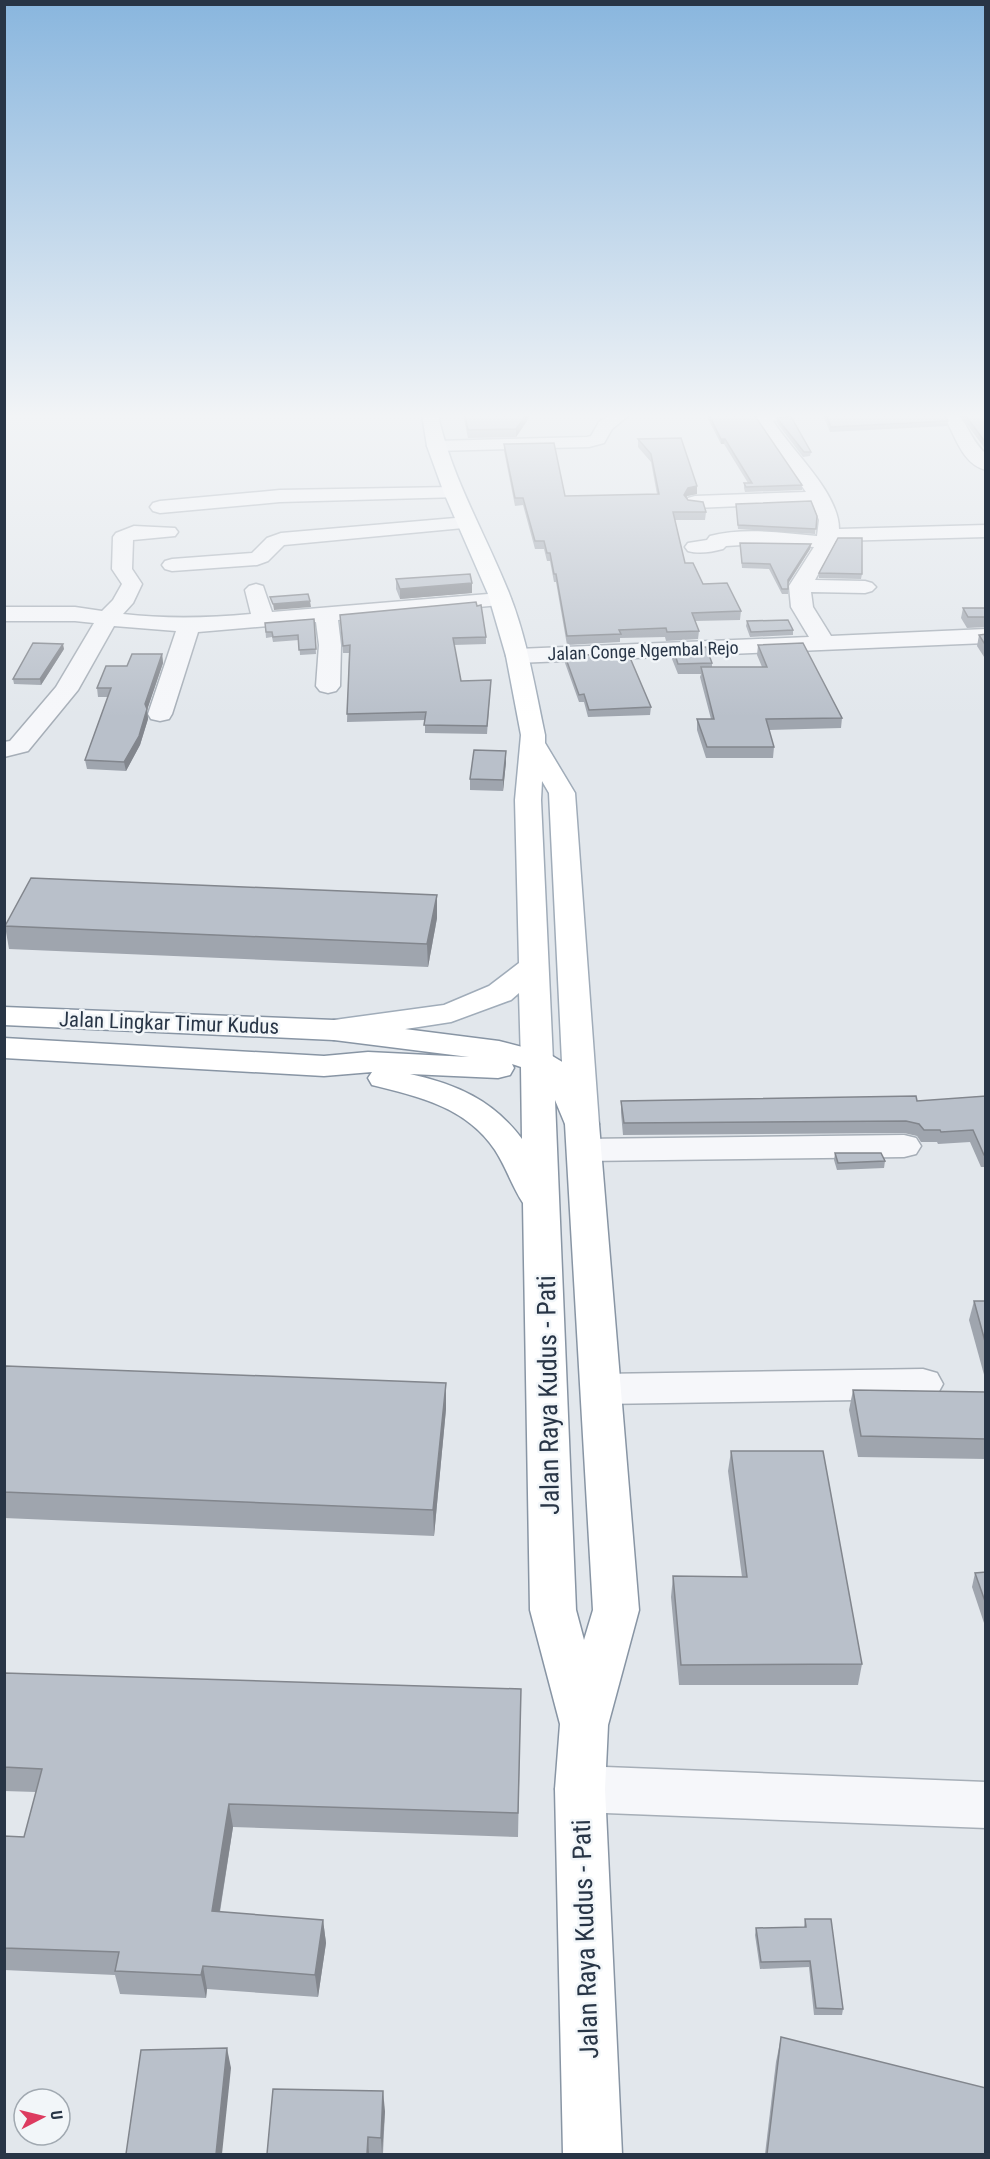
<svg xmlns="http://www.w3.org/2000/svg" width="990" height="2159" viewBox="0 0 990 2159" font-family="'Roboto Condensed',sans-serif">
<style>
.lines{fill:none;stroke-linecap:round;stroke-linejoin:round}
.minor-casing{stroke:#a6aeb7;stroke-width:3}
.primary-casing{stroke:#a0acb9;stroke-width:3}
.trunk-casing{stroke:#8895a4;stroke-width:3}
.minor{fill:#f6f7fa;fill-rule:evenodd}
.primary{fill:#fff;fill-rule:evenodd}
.trunk{fill:#fff;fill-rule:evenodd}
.wall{fill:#9fa5ae}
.shaded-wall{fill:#82868d}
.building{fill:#b9c0ca;stroke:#82868d;stroke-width:1.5}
.labels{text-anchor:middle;stroke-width:5;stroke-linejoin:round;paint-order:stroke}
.far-street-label{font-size:18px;fill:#283546;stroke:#f2f6f9}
.street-label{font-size:21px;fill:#283546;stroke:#f2f6f9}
.near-street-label{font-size:26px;fill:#283546;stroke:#f2f6f9}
</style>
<rect width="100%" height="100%" fill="#e2e7ec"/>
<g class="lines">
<g class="minor-casing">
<g id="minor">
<path d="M610 415H629L612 429 604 443 589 447 436 451 430 450 427 446 430 442 436 441 587 437 591 436 599 422Z"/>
<path d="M758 415H788L786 419 773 421C792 451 839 493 839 529L986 525V537L836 541 815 580 865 581 872 583 876 587 872 591 865 593 811 592 813 607 831 636 986 629V643L517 663 509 661 506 656 509 651 517 649 809 637 791 607 789 586 814 547 758 544 726 546 723 549C712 552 699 554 688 551L685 547 688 543 707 540 710 536C744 527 783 533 817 536L819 520 812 503 695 508 688 506 686 502 688 498 695 496 806 492 756 420Z"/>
<path d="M943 415H959C970 430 972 441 986 454V470C961 464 955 433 943 415Z"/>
<path d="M453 487 460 489 462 493 460 497 280 502 160 513 153 511 150 507 153 503 160 501 280 490Z"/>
<path d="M467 517 474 519 477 523 474 527 284 545 268 561 257 565 172 571 165 569 162 565 165 561 172 559 252 553 267 538 281 533Z"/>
<path d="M134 526 175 528 178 532 175 536 133 540 132 569 142 584 133 603 123 614C166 619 208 618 251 614L245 590 249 586 256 584 263 586 272 612 500 593 508 594 511 599 508 604 500 605 338 620 341 645 340 686 336 691 328 693 320 691 316 686 319 645 316 622 198 632 172 714 169 719 160 721 151 719 148 714 176 631 114 626 78 690 28 751 4 757V742L10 741 56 687 94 623 75 621H4V607H75L102 611 113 600 122 584 112 569 113 537 116 533Z"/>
<path d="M904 1135 916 1138 921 1146 916 1154 904 1157 584 1161 572 1158 567 1150 572 1142 584 1139Z"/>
<path d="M923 1369 937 1373 943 1384 937 1395 923 1399 601 1404 587 1400 581 1389 587 1378 601 1374Z"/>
<path d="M580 1766 986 1782V1828L580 1812 562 1805 555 1789 562 1773Z"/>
</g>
</g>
<g class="primary-casing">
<path id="primary" d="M422 415H438C452 479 485 533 509 593 527 638 535 688 545 735V743L575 793 599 1124 594 1131 582 1135 570 1131 565 1124 549 793 542 781 541 800 553 1061 549 1068 537 1071 525 1068 521 1061 519 993 511 1000 451 1022 334 1040 323 1037 318 1030 323 1023 334 1020 444 1005 489 986 519 963 515 800 521 735 506 656 488 594 444 493 427 446Z"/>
</g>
<g class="trunk-casing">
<path id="trunk" d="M4 1007 334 1020 499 1041 549 1054 564 1063 582 1085 599 1124 639 1610 608 1725 605 1789 622 2154H563L555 1789 560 1724 530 1610 523 1203C512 1186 506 1167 495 1150 466 1107 420 1097 372 1085L368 1078 372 1072 324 1076 4 1058V1038L324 1056 368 1052 469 1057 334 1040 4 1025ZM512 1064 521 1067 522 1139C493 1100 456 1084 410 1074L498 1078 510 1075 514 1068ZM555 1100 565 1124 593 1610 584 1640 576 1610Z"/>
</g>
<use href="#minor" class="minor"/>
<use href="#primary" class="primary"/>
<use href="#trunk" class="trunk"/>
</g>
<g class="wall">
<path d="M463 415H531L516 437 468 438Z"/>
<path d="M706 415H757L756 418 802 485V490L745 492 744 488V483H748L724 444H721Z"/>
<path d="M823 415H945L948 421 947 426 830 432Z"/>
<path d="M960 415H986V450Z"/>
<path d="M777 418 811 452 810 456 803 457 777 423Z"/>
<path d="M638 439 697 494 687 496 686 498 688 500 706 512 705 520H675L685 563 703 584 741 611 740 620 695 621 699 631 698 639 666 641 665 637 620 638V642L567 645 556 582H554L550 561H547L544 549H535L523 505 515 506 504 451V444L565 496 657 494 651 462 638 447Z"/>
<path d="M736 504 817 516 815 534 738 529Z"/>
<path d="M740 543 811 544 810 549 788 584V594H782L769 569 742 568Z"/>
<path d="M819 573 862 574 861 579 819 578Z"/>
<path d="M396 579 472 593 400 599 396 589Z"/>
<path d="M963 608H986V627L967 628 961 618Z"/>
<path d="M340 615 486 637V644L454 645 461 681 491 680 487 734 425 733V720L347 722 349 653H343Z"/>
<path d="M314 619 316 654 300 655 299 640 273 642 272 637 266 638 265 623Z"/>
<path d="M747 621 793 630V635L750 637 746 626Z"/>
<path d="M986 634V660L977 646 979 635Z"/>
<path d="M758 645 842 718 841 728 769 730 774 747 773 758H706L697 730V719H711L700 677 701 674H678L672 659 673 648 712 663V667H762L757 655Z"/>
<path d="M64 649 41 685 14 684 13 679Z"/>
<path d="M162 654 163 663 147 710 148 719 140 745 126 771 87 769 85 760 108 697H98L97 688 127 666Z"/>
<path d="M565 656 651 707 650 715 588 717 584 702H579L565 663Z"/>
<path d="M506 762 503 791 470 790V779Z"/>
<path d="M437 895V918L428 967 9 949 5 926Z"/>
<path d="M986 1096V1167H981L970 1142 938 1144 937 1142H921L917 1136 904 1133 623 1135 621 1113V1101H917Z"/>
<path d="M835 1153 885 1161 884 1168 837 1170 834 1160Z"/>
<path d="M974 1301H986V1382L969 1320Z"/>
<path d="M4 1371 446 1383V1409L434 1536 4 1518Z"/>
<path d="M853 1390 986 1392V1459L858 1457 849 1410Z"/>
<path d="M731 1451 862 1664 858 1685H679L671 1597 673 1576 742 1577 728 1471Z"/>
<path d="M986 1572V1629L972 1587 975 1573Z"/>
<path d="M4 1673 521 1689 518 1837 233 1827 220 1912 323 1920 326 1943 318 1997 207 1989 206 1998 120 1994 115 1975 4 1970V1836L24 1837 36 1792 4 1791Z"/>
<path d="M805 1919 843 2009 842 2015H814L809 1967 760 1969 755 1935 756 1928 804 1927Z"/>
<path d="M781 2037 986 2154H765L776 2062Z"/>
<path d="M385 2111 383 2154H267Z"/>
</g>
<g class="shaded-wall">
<path d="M526 415H531L516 437V429Z"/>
<path d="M721 439H725L724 444H721Z"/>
<path d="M697 486V494L687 496 684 503V495L688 488Z"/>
<path d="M811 544 810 549 787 585 788 580Z"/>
<path d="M472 583V593L400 599V589Z"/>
<path d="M310 601 311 607 274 610 273 604Z"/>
<path d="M63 644 64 649 41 685 40 679Z"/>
<path d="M162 654 163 663 147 710 148 719 140 745 126 771 124 762Z"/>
<path d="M506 751V762L503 791V780Z"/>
<path d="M437 895V918L428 967 427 944Z"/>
<path d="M446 1383V1409L434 1536 433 1510Z"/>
<path d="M229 1804 233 1827 216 1934 212 1911Z"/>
<path d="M323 1920 326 1943 318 1997 315 1975Z"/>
<path d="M203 1966 207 1989 206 1998 201 1975Z"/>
<path d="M227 2048 231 2068 222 2154H216Z"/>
<path d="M383 2091 385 2111 382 2154 381 2138Z"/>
<path d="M368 2137 369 2154H367Z"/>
</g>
<g class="building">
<path d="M465 415H526L516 429 468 430Z"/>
<path d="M709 415H755V416L802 485 746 487 744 483H752L725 439H721Z"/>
<path d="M789 415H790L811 452H804L777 418 787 417Z"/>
<path d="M826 415H945L948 421 831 427Z"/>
<path d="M965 415H986V443Z"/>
<path d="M681 438 697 486 688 488 684 495 688 500 703 502 706 512H673L685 563H693L703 584 727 583 741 611 692 613 699 631 667 632 666 628 619 630 621 634 567 636 556 574H554L550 553H547L544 541H535L523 498H515L504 444 554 443 565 496 659 494 651 454 638 439Z"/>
<path d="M811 501 817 516 816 529 738 525 736 504Z"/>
<path d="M838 538H862V574L819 573Z"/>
<path d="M740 543 811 544 788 580V589H782L770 564 742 563Z"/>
<path d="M470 574 472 583 400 589 396 579Z"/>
<path d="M308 594 310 601 273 604 270 597Z"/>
<path d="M476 602 477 606 481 605 486 637 453 638 461 681 491 680 487 726 424 725 426 712 347 714 350 645 343 646 340 615Z"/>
<path d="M963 608H986V617H968Z"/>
<path d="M314 619 316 649 299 650 298 635 273 637 272 632H266L265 623Z"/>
<path d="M788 620 793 630 751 632 747 621Z"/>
<path d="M986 634V646L979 635Z"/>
<path d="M33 643 63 644 40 679H13Z"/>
<path d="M803 643 842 718 766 719 774 747H707L697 719H714L701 667H767L758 645Z"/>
<path d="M706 647 712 663 678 664 673 648Z"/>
<path d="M628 653 651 707 589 710 584 694 579 695 565 656Z"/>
<path d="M132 654H162L145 704 147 709 139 736 124 762 85 760 111 688H97L106 666H127Z"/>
<path d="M474 750 506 751 503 780 470 779Z"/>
<path d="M31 878 437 895 427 944 5 926Z"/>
<path d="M916 1096 917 1101 986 1096V1155H984L973 1130 941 1132 940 1130H924L919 1124 906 1121 624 1123 621 1101Z"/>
<path d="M835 1153H881L885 1161 838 1163Z"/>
<path d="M974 1301H986V1345Z"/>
<path d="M6 1366 446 1383 433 1510 4 1492V1371Z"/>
<path d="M853 1390 986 1392V1439L861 1436Z"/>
<path d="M731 1451H823L862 1664 681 1665 673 1576 747 1577Z"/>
<path d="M986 1572V1604L975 1573Z"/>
<path d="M4 1673 521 1689 518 1813 229 1804 212 1911 323 1920 315 1975 203 1966 201 1975 115 1971 119 1952 4 1948V1836L24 1837 42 1769 4 1767Z"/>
<path d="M805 1919H831L843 2009 816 2008 810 1961 761 1962 756 1928 806 1927Z"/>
<path d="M781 2037 986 2088V2154H767Z"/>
<path d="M227 2048 216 2154H126L141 2050Z"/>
<path d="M273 2089 383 2091 381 2138 368 2137 367 2154H267Z"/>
</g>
<linearGradient id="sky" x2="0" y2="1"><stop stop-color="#89b6de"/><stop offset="0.58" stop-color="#f2f4f6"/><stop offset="1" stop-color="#f2f4f6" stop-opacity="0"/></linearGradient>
<rect width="990" height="717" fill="url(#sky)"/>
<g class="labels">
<g class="far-street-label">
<text transform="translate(643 651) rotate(-2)" y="6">Jalan Conge Ngembal Rejo</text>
</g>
<g class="street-label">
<text transform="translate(169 1023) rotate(2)" y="7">Jalan Lingkar Timur Kudus</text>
</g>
<g class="near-street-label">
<text transform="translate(548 1395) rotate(-91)" y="9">Jalan Raya Kudus - Pati</text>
<text transform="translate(585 1939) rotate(-92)" y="9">Jalan Raya Kudus - Pati</text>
</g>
</g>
<rect width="990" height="2159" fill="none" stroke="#283546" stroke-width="12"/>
<g transform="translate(42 2117) rotate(83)"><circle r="28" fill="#f2f6f9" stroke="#a1a9b1" stroke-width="1.5"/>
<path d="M0-4.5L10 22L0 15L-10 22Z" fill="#dd3b60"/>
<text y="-9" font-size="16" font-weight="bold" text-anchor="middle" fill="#283546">U</text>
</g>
</svg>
